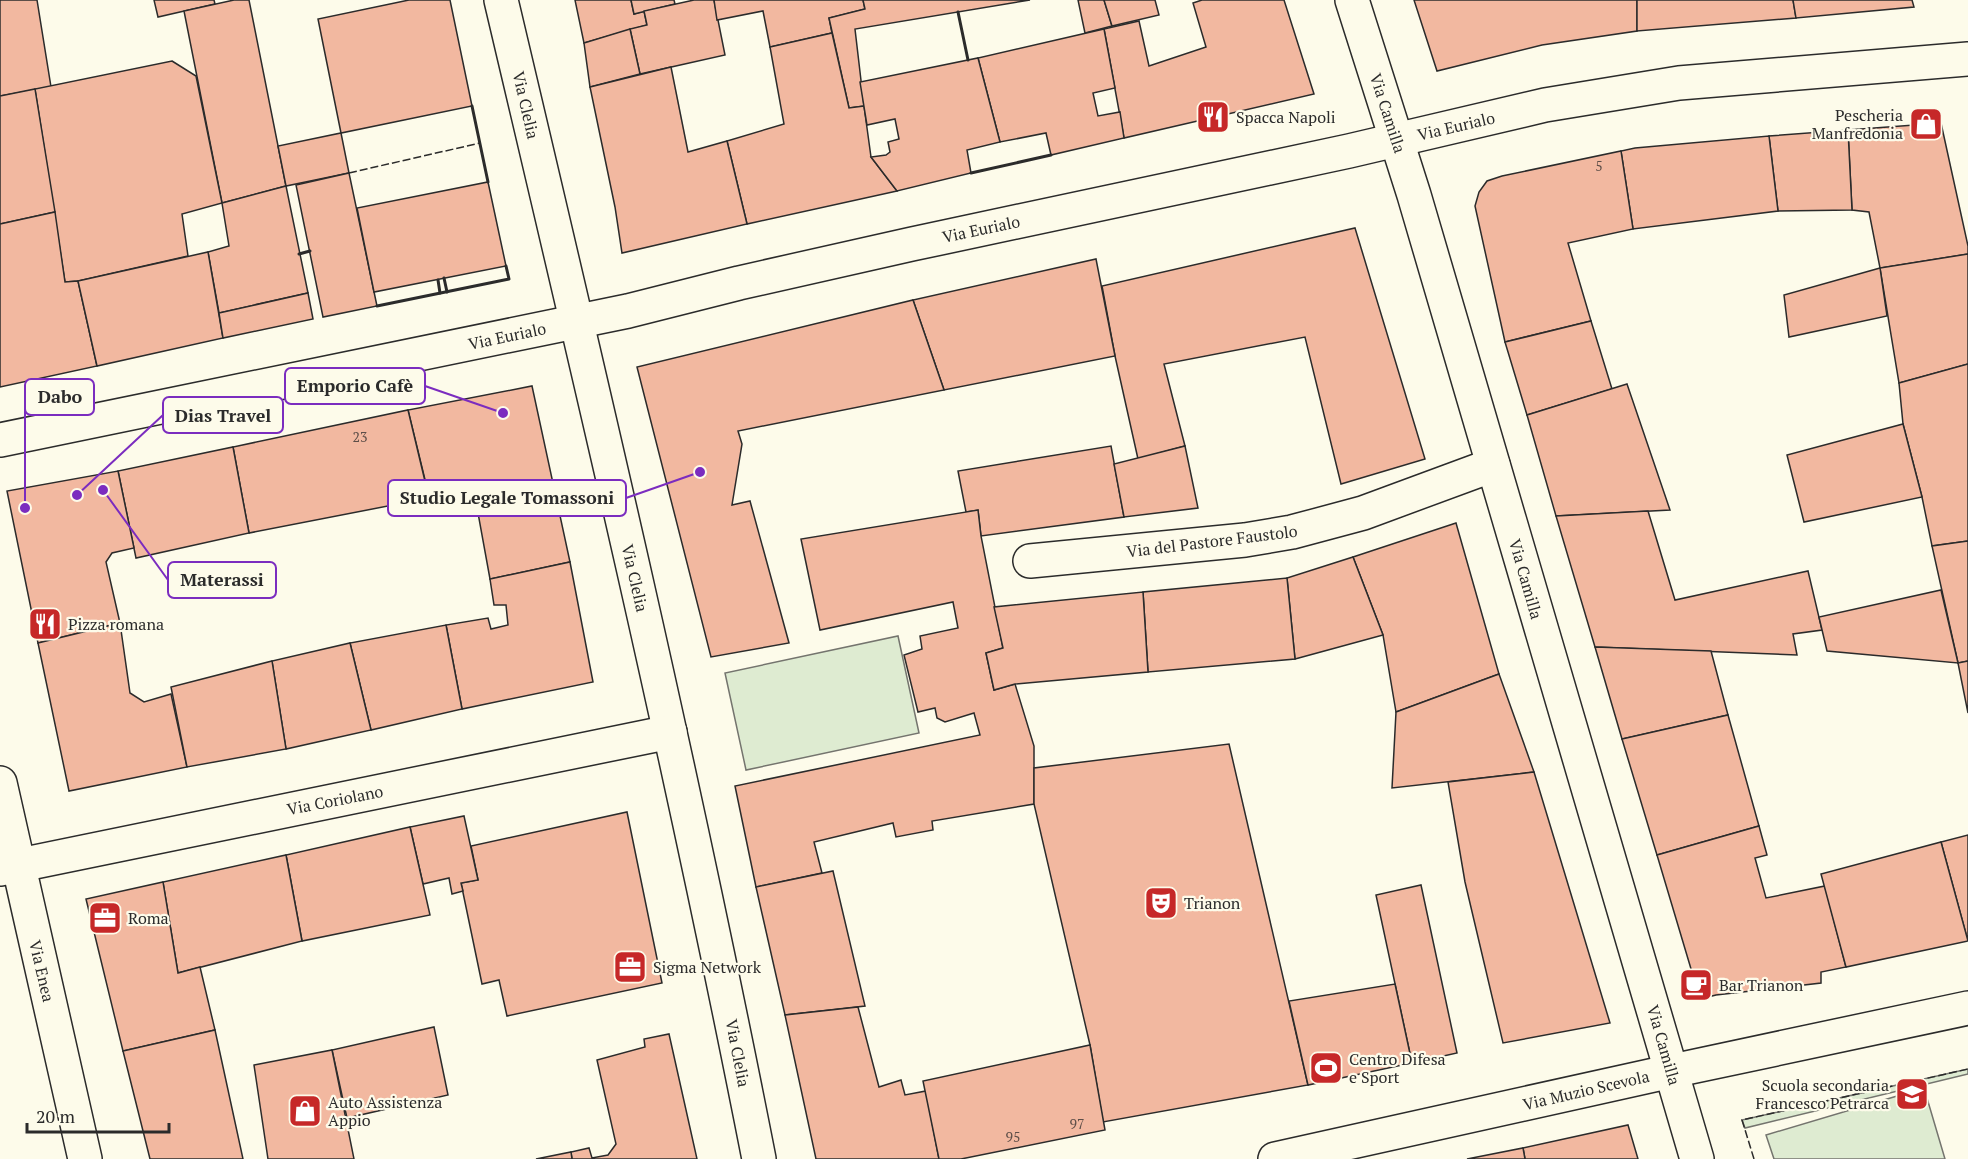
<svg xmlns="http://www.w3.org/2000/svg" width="1968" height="1159" viewBox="0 0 1968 1159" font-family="'PT Serif',serif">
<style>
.green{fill:#deebd1;stroke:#74746e;stroke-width:1.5}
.building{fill:#f2b8a0;stroke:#2b2b2b;stroke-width:1.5}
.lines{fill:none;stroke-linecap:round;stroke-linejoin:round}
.minor-casing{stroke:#2b2b2b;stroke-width:36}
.minor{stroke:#fdfbea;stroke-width:33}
.fence{stroke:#2b2b2b;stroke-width:1.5;stroke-dasharray:8 3;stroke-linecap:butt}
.wall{stroke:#2b2b2b;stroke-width:3}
.labels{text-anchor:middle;stroke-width:4.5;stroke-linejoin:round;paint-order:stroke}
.number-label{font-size:14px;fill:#5d4e48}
.street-label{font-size:16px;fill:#2b2b2b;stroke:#fdfbea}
.poi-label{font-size:16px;fill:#2b2b2b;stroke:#fdfbea;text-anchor:start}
.leader{fill:none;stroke:#7b2cbf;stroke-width:2}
.callout-dot{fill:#7b2cbf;stroke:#fdfbea;stroke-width:2}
.callout{fill:#fdfbea;stroke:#7b2cbf;stroke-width:2}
.callout-label{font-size:18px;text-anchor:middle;font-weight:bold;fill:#2b2b2b}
</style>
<rect width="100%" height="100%" fill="#fdfbea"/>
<g class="green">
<path d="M898 636 919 733 746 770 725 673Z"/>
<path d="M1968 1069V1074L1745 1128 1742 1120Z"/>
<path d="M1924 1088 1945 1159H1774L1766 1135Z"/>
</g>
<g class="building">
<path d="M0 0H37L51 87 0 96Z"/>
<path d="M154 0H214L215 4 158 17Z"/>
<path d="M234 0H249L286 186 222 203 184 11Z"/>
<path d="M409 0H450L472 106 341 133 318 19Z"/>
<path d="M575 0H631L634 14 644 11 647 25 584 43Z"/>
<path d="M631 0H674L675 4 634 14Z"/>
<path d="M694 0H714L725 55 640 74 630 29 647 25 644 11Z"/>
<path d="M714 0H863L865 9 829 18 832 33 770 47 763 11 717 20Z"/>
<path d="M863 0H1030L855 29 864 106 849 108 829 18 865 9Z"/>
<path d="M1078 0H1104L1112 26 1085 33Z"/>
<path d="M1104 0H1155L1159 15 1112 26Z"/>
<path d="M1202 0H1284L1314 94 1124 138 1104 29 1139 21 1149 66 1206 47 1193 3Z"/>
<path d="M1414 0H1637V31L1542 45 1437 71Z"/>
<path d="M1637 0H1793L1796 18 1637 31Z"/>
<path d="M1793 0H1912L1914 7 1796 18Z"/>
<path d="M630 29 640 74 590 87 584 43Z"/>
<path d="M1104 29 1115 88 1093 93 1098 116 1120 112 1124 138 1051 155 1046 133 1000 142 978 58Z"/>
<path d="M832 33 849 108 864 106 871 157 897 191 747 224 727 141 784 124 770 47Z"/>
<path d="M978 58 1000 142 967 150 971 173 897 191 871 157 886 155 890 152 888 142 899 139 895 119 867 125 860 82Z"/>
<path d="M172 61 196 76 222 203 182 214 188 256 78 281 65 282 35 89Z"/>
<path d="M671 67 688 152 727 141 747 224 622 253 615 207 590 87Z"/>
<path d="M35 89 55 212 0 224V96Z"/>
<path d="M1941 123 1968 246V254L1880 268 1869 212 1852 210 1848 130Z"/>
<path d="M1848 130 1852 210 1778 211 1769 136Z"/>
<path d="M341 133 349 173 286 186 278 146Z"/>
<path d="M1769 136 1778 211 1633 229 1621 151 1635 148Z"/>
<path d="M1621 151 1633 229 1568 243 1591 321 1505 342 1475 206 1479 192 1487 181 1502 176Z"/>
<path d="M349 173 377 306 323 317 296 185Z"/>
<path d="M488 182 506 266 374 292 357 208Z"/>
<path d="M286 186 308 293 219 313 208 252 229 246 222 203Z"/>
<path d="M55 212 65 282 78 281 97 366 0 387V224Z"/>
<path d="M1355 228 1425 459 1341 484 1305 337 1164 364 1185 446 1138 459 1115 356 1102 286Z"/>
<path d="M208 252 223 338 97 366 78 281Z"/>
<path d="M1968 254V364L1899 383 1880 268Z"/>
<path d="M1096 259 1115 356 944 390 913 300Z"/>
<path d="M1880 268 1887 316 1789 337 1784 295Z"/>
<path d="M308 293 313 319 223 338 219 313Z"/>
<path d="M913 300 944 390 738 431 742 444 732 505 750 501 789 643 711 657 637 367Z"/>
<path d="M1591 321 1612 389 1527 415 1505 342Z"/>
<path d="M1968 364V541L1932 546 1922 497 1903 424 1899 383Z"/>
<path d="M1627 384 1670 510 1556 516 1527 415Z"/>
<path d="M532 386 570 562 490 579 474 491 459 494 457 480 427 488 408 410Z"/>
<path d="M408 410 429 498 249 533 233 447Z"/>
<path d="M1903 424 1922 497 1804 522 1787 455Z"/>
<path d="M1111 446 1124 517 981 536 978 510 966 512 958 471Z"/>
<path d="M1185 446 1198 508 1124 517 1114 464Z"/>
<path d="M233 447 249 533 136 558 118 471Z"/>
<path d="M118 471 134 548 112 553 106 562 120 623 38 643 7 491Z"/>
<path d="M978 510 981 536 1003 648 986 653 994 690 1015 684 1034 746V804L932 821 933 830 896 837 893 823 814 842 822 873 756 887 735 786 980 735 974 713 945 722 937 718 935 708 918 712 904 655 922 649 920 636 958 628 953 602 820 630 801 539Z"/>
<path d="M1648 511 1675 600 1808 571 1822 630 1793 634 1797 655 1595 647 1556 516Z"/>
<path d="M1456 523 1499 674 1396 712 1383 635 1353 557Z"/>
<path d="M1968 541V661L1958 663 1932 546Z"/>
<path d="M1353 557 1383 635 1295 659 1287 578Z"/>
<path d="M570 562 593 682 462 709 446 625 488 618 491 629 508 625 506 605H494L490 579Z"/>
<path d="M1287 578 1295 659 1148 672 1143 592Z"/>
<path d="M1941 590 1958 663 1827 651 1819 617Z"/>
<path d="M1143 592 1148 672 1015 684 994 690 986 653 1003 648 994 607Z"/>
<path d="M120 623 130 693 144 702 171 694 187 767 69 791 38 643Z"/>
<path d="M446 625 462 709 371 730 350 643Z"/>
<path d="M350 643 371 730 286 749 272 661Z"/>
<path d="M1595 647 1711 651 1728 715 1622 739Z"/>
<path d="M272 661 286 749 187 767 171 687Z"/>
<path d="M1968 661V713L1958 663Z"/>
<path d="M1499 674 1534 772 1392 788 1396 712Z"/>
<path d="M1728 715 1759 826 1657 855 1622 739Z"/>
<path d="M1229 744 1308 1085 1103 1122 1090 1045 1034 804V768Z"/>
<path d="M1534 772 1610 1023 1503 1043 1465 882 1448 782Z"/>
<path d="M627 812 662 983 507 1016 499 980 482 984 461 883 478 880 471 846Z"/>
<path d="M464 816 478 880 461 883 463 891 452 894 449 878 423 884 410 827Z"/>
<path d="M1759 826 1767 855 1755 858 1766 898 1825 886 1846 967 1821 972V983L1716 995 1700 999 1657 855Z"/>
<path d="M410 827 430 915 302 941 286 855Z"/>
<path d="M1968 835V941L1941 842Z"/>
<path d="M1941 842 1968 941 1846 967 1821 874Z"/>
<path d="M286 855 302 941 178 973 163 882Z"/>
<path d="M833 871 865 1006 785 1015 756 887Z"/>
<path d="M163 882 178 973 200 967 215 1030 123 1051 86 899Z"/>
<path d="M1421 885 1457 1053 1412 1063 1376 895Z"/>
<path d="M1395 984 1412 1063 1308 1085 1289 1001Z"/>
<path d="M858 1007 879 1087 901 1080 905 1095 926 1091 939 1159H816L785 1015Z"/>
<path d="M434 1027 448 1095 347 1118 332 1050Z"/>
<path d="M215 1030 243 1159H150L123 1051Z"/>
<path d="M669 1034 697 1159H572L571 1152 589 1148 592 1158 608 1155 616 1144 597 1060 645 1047 644 1039Z"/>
<path d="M1090 1045 1105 1130 961 1159H939L923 1081Z"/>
<path d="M332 1050 354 1159H268L254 1065Z"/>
<path d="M1628 1125 1638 1159H1525L1523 1148Z"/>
<path d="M1523 1148 1525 1159H1467Z"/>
<path d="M571 1152 572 1159H536Z"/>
</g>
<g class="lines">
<g class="minor-casing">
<g id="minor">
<path d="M501 0C592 385 683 771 759 1159"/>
<path d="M1352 0 1414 195 1697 1159"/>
<path d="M0 440 628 311 739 283 912 244 1349 151 1545 105 1679 83 1968 59"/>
<path d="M1030 561 1245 540 1292 532 1363 513 1493 465"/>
<path d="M0 783 85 1159"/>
<path d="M0 869 670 732"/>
<path d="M1275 1159 1672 1071 1968 1008"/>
</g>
</g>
<use href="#minor" class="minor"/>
<g class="fence">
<path d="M349 173 480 143"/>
<path d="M1754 1159 1742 1120 1968 1069"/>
</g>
<g class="wall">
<path d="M958 12 968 60"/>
<path d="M472 106 488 182"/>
<path d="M971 173 1051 155"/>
<path d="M299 254 310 251"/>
<path d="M444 278 447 292"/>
<path d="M438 280 440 293"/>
<path d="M377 306 509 279 506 266"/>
</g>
</g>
<defs>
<g id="restaurant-square" transform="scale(1.725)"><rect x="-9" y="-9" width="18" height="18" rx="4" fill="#c62828" stroke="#fdfbea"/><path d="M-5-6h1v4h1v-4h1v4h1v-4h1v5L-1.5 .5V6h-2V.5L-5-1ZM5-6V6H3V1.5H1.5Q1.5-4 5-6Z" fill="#fff"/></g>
<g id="shop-square" transform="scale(1.725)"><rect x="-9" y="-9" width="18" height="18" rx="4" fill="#c62828" stroke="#fdfbea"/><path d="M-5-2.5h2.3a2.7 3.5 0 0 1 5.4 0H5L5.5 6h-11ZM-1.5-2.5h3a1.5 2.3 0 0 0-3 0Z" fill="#fff"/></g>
<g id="theatre-square" transform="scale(1.725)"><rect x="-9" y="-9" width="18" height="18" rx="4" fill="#c62828" stroke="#fdfbea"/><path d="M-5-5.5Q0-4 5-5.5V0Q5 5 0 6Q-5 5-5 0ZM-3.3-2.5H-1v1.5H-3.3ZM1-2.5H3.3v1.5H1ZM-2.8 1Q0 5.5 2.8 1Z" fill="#fff"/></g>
<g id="office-square" transform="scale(1.725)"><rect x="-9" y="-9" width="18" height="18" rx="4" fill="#c62828" stroke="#fdfbea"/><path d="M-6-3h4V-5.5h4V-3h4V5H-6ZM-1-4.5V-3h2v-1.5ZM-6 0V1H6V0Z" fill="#fff"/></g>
<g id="cafe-square" transform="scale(1.725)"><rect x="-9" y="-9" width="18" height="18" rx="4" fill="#c62828" stroke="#fdfbea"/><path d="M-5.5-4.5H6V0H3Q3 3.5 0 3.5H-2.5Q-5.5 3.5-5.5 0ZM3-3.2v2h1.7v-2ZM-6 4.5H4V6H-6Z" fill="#fff"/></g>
<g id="stadium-square" transform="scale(1.725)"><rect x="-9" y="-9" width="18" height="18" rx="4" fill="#c62828" stroke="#fdfbea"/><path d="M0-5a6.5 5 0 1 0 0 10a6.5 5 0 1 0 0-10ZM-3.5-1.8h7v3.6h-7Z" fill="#fff"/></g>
<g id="school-square" transform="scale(1.725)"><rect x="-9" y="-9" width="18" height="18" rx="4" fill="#c62828" stroke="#fdfbea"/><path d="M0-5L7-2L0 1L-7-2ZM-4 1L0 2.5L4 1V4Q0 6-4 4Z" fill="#fff"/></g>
</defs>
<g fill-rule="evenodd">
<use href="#restaurant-square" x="1213" y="117"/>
<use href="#shop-square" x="1926" y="124"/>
<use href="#restaurant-square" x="45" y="624"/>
<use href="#theatre-square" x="1161" y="903"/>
<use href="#office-square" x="105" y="918"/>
<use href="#office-square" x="630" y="967"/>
<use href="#cafe-square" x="1696" y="985"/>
<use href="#stadium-square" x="1326" y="1068"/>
<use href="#school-square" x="1912" y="1094"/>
<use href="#shop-square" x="305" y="1111"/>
</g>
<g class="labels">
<g class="number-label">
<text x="1599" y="171">5</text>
<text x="360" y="442">23</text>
<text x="1077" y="1129">97</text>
<text x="1013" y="1142">95</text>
</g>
<g class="street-label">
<text transform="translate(526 105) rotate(77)" y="6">Via Clelia</text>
<text transform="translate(1388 113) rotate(72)" y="6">Via Camilla</text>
<text transform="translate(1456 126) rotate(-13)" y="6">Via Eurialo</text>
<text transform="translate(981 229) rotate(-12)" y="6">Via Eurialo</text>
<text transform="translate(507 336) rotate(-12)" y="6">Via Eurialo</text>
<text transform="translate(1212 541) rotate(-7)" y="6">Via del Pastore Faustolo</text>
<text transform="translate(635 578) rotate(77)" y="6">Via Clelia</text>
<text transform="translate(1526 579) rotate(74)" y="6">Via Camilla</text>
<text transform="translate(335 800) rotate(-11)" y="6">Via Coriolano</text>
<text transform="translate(42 971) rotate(77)" y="6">Via Enea</text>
<text transform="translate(1664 1045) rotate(74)" y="6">Via Camilla</text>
<text transform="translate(738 1053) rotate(79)" y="6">Via Clelia</text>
<text transform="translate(1586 1090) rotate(-13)" y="6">Via Muzio Scevola</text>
</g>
<g class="poi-label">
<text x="1903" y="121" text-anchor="end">Pescheria<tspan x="1903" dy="18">Manfredonia</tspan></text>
<text x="1236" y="123">Spacca Napoli</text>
<text x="68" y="630">Pizza romana</text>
<text x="1184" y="909">Trianon</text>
<text x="128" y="924">Roma</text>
<text x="653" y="973">Sigma Network</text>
<text x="1719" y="991">Bar Trianon</text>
<text x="1349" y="1065">Centro Difesa<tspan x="1349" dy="18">e Sport</tspan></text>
<text x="1889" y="1091" text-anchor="end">Scuola secondaria<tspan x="1889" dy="18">Francesco Petrarca</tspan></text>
<text x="328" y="1108">Auto Assistenza<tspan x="328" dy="18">Appio</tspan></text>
</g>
</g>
<path class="leader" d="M503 413L425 386M25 508L25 397M77 495L163 415M700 472L626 498M103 490L168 580"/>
<g class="callout-dot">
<circle cx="503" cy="413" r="6"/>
<circle cx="25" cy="508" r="6"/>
<circle cx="77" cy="495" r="6"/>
<circle cx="700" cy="472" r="6"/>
<circle cx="103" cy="490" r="6"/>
</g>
<g class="callout">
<rect x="285" y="368" width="140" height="36" rx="6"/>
<rect x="25" y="379" width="69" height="36" rx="6"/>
<rect x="163" y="397" width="120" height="36" rx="6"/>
<rect x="388" y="480" width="238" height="36" rx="6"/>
<rect x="168" y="562" width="108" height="36" rx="6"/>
</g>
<g class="callout-label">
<text x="355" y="392">Emporio Cafè</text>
<text x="60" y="403">Dabo</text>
<text x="223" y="422">Dias Travel</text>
<text x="507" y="504">Studio Legale Tomassoni</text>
<text x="222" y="586">Materassi</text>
</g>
<path d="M27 1123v9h142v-9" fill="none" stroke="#2b2b2b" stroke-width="3"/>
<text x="36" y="1123" font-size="18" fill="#2b2b2b" stroke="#fdfbea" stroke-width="4.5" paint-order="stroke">20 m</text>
</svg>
